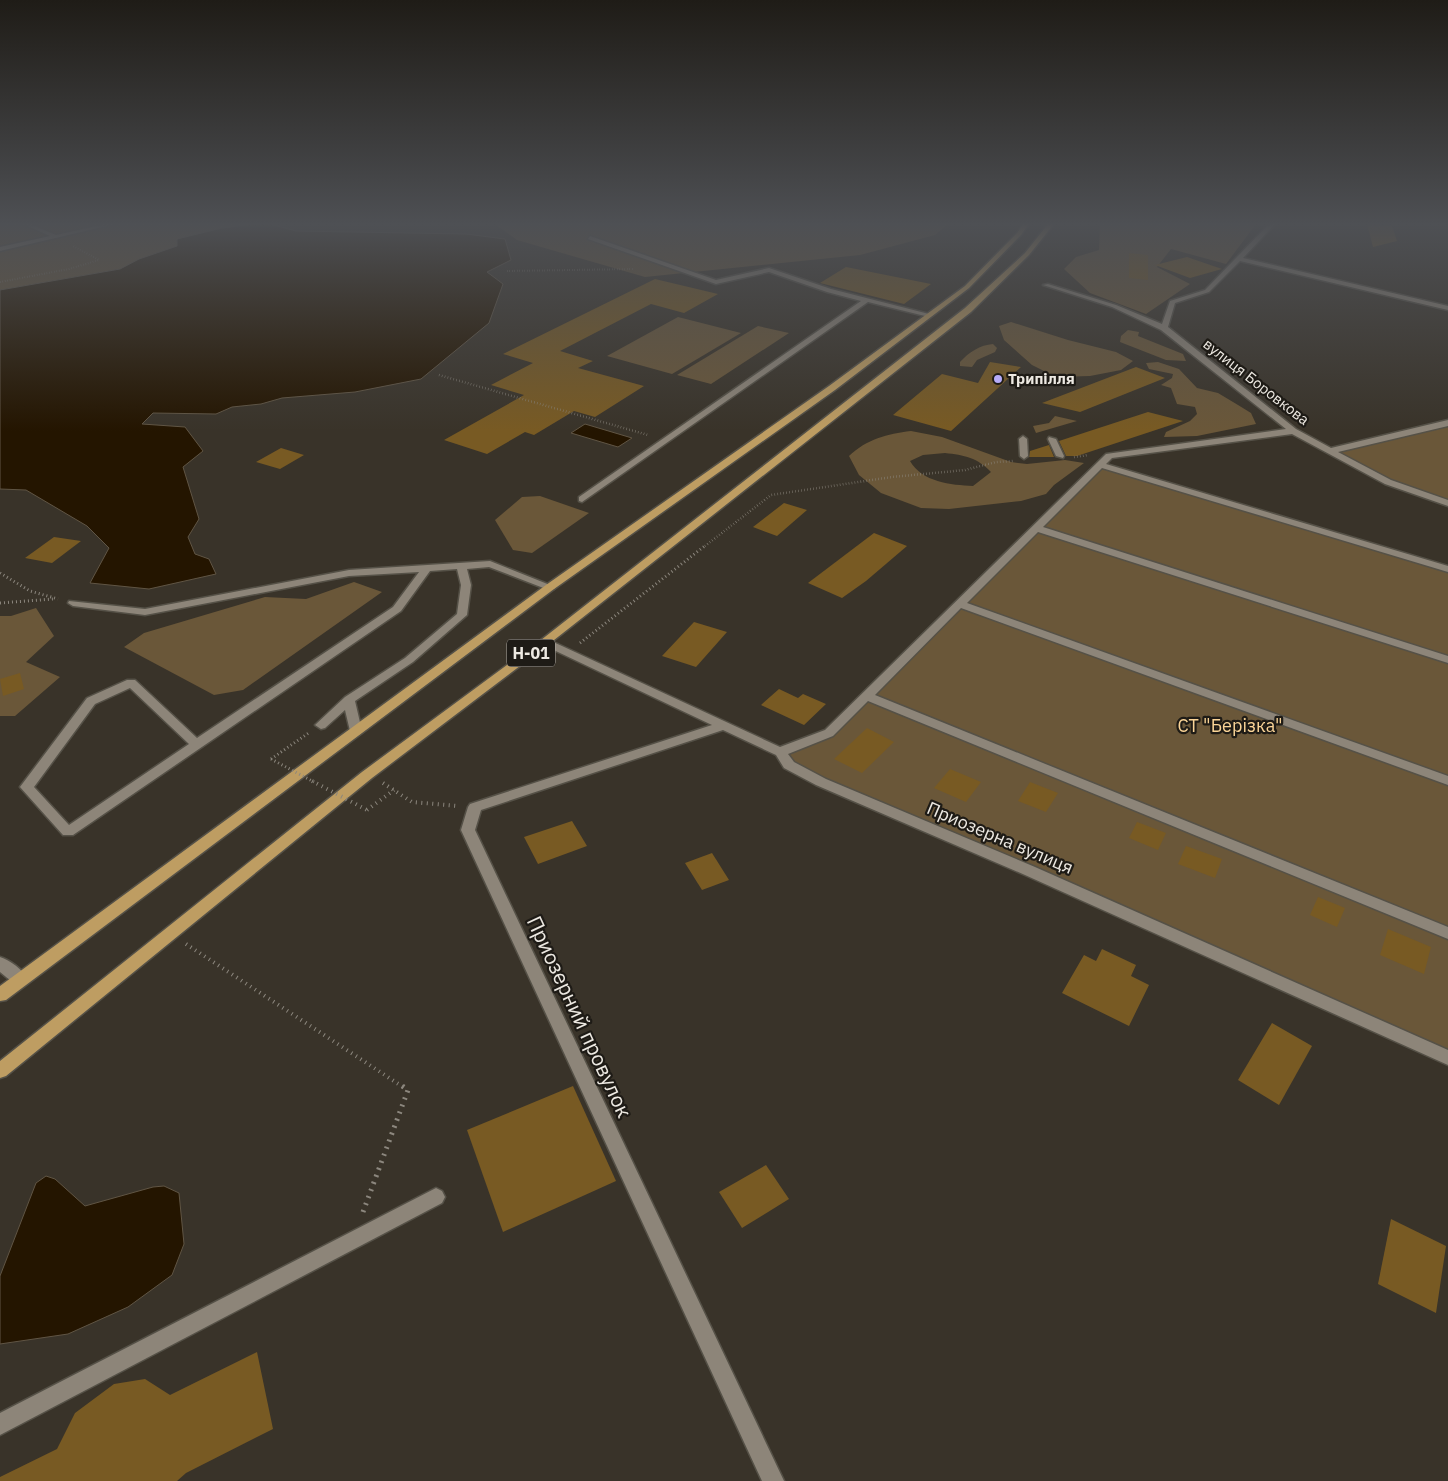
<svg xmlns="http://www.w3.org/2000/svg" width="1448" height="1481" viewBox="0 0 1448 1481" font-family="'IBM Plex Sans',sans-serif">
<style>
.green{fill:#6a5739;fill-rule:evenodd}
.water{fill:#241500;stroke:#605544}
.building{fill:#785a23}
.lines{fill:none;stroke-linecap:round;stroke-linejoin:round}
.lane-casing{stroke:#555147;stroke-width:3}
.street-casing{stroke:#555147;stroke-width:3}
.primary-casing{stroke:#555147;stroke-width:3}
.path-far4{stroke:#8c877e;stroke-width:2;stroke-dasharray:0.5 2;stroke-linecap:butt}
.path-far3{stroke:#8c877e;stroke-width:2.5;stroke-dasharray:0.5 2.5;stroke-linecap:butt}
.path-far2{stroke:#8c877e;stroke-width:3;stroke-dasharray:1 3;stroke-linecap:butt}
.path-far1{stroke:#8c877e;stroke-width:4;stroke-dasharray:1 4.5;stroke-linecap:butt}
.path{stroke:#8c877e;stroke-width:5;stroke-dasharray:2 5.5;stroke-linecap:butt}
.lane{fill:#8d8579;fill-rule:evenodd}
.street{fill:#8d8579;fill-rule:evenodd}
.primary{fill:#be9d62;fill-rule:evenodd}
.path-bridge-far1{stroke:#8c877e;stroke-width:3;stroke-dasharray:1 3;stroke-linecap:butt}
.path-bridge{stroke:#8c877e;stroke-width:4;stroke-dasharray:1 4.5;stroke-linecap:butt}
.poi-dot{fill:#b6acf8;stroke:#1e1b16;stroke-width:2}
.labels{text-anchor:middle;stroke-width:4.5;stroke-linejoin:round;paint-order:stroke}
.far-poi-label{font-size:15px;font-weight:bold;fill:#ede9e2;stroke:#1e1b16;text-anchor:start}
.far-street-label{font-size:15px;fill:#ede9e2;stroke:#1e1b16}
.shield{fill:#1e1b16;stroke:#afaba5;stroke-width:1}
.shield-label{font-size:16px;font-weight:bold;fill:#ede9e2}
.park-label{font-size:18px;fill:#fad497;stroke:#1e1b16}
.street-label{font-size:18px;fill:#ede9e2;stroke:#1e1b16}
.near-street-label{font-size:21px;fill:#ede9e2;stroke:#1e1b16}
</style>
<rect width="100%" height="100%" fill="#393329"/>
<g class="green">
<path d="M0 224H253L222 228 178 239 177 246 120 269 0 290Z"/>
<path d="M495 224H948L935 235 860 255 645 277 517 240Z"/>
<path d="M1100 224H1256L1226 264 1171 249 1157 267 1190 284 1146 314 1090 293 1064 269 1076 257 1099 250Z"/>
<path d="M678 317 741 333 672 374 607 356Z"/>
<path d="M1011 322 1068 340 1116 352 1133 361 1121 370 1090 376 1056 377 1032 365 1004 340 999 326Z"/>
<path d="M758 326 789 333 711 384 677 375Z"/>
<path d="M1128 330 1139 332 1138 336 1183 354 1186 361 1166 360 1120 342 1121 336Z"/>
<path d="M993 344 997 348 995 352 977 360 972 367 960 366V362C969 352 980 345 993 344Z"/>
<path d="M1158 362 1179 369 1197 388 1218 393 1238 405 1251 413 1256 424 1197 436 1164 437 1166 432 1190 421 1197 414 1195 407 1177 404 1171 388 1161 385 1172 378 1173 374 1149 369 1146 363Z"/>
<path d="M1055 416 1077 421 1036 433 1033 426 1049 423Z"/>
<path d="M1448 423V503L1388 482 1330 451Z"/>
<path d="M911 431 942 437 1011 462 1027 464 1065 460 1084 463 1054 485 1046 494 1021 501 949 509 921 508 881 493 859 475 849 456C867 439 887 434 911 431ZM945 453C964 455 978 458 991 472L973 486C951 485 922 482 910 461L923 455Z"/>
<path d="M1100 465 1448 567V1058L821 782 780 752 829 733Z"/>
<path d="M540 496 589 513 532 553 513 550 495 520 522 497Z"/>
<path d="M354 582 382 592 243 690 214 695 124 647 144 633 265 597 306 599Z"/>
<path d="M36 608 54 636 26 662 60 677 15 716H0V616H11Z"/>
</g>
<g class="water">
<path d="M253 224H270L296 231 466 234 505 239 511 260 487 272 503 284 489 323 421 379 355 392 282 398 261 404 232 407 216 414 153 413 142 424 185 427 203 451 183 467 199 519 188 537 195 554 209 559 216 574 149 589 90 583 109 548 87 526 26 490 0 489V290L120 269 139 259 177 246V239L222 228Z"/>
<path d="M585 424 632 438 618 447 571 433Z"/>
<path d="M46 1176 55 1179 85 1206 153 1187 164 1186 179 1193 184 1244 172 1275 128 1307 68 1334 0 1344V1276L36 1183Z"/>
</g>
<g class="building">
<path d="M1367 224 1392 226 1397 241 1373 247Z"/>
<path d="M1129 253 1148 255V280L1129 278Z"/>
<path d="M1187 257 1222 269 1190 278 1155 265Z"/>
<path d="M846 267 931 284 904 304 820 283Z"/>
<path d="M655 279 718 294 684 313 651 304 560 351 593 361 578 368 644 386 595 417 574 411 534 435 525 432 487 454 444 440 524 395 491 385 533 363 503 354Z"/>
<path d="M990 362 1021 367 951 431 893 415 942 374 978 383Z"/>
<path d="M1136 367 1165 378 1080 412 1042 403Z"/>
<path d="M1148 412 1183 421 1077 456H1066L1059 441Z"/>
<path d="M1049 445 1054 457H1029L1030 451Z"/>
<path d="M281 448 304 455 280 469 256 462Z"/>
<path d="M784 503 807 510 777 536 753 527Z"/>
<path d="M874 533 907 546 866 581 842 598 808 583Z"/>
<path d="M54 537 81 541 52 563 25 558Z"/>
<path d="M694 622 727 632 696 667 662 656Z"/>
<path d="M20 673 24 689 3 696 0 679Z"/>
<path d="M779 689 798 698 803 694 826 704 804 725 761 705Z"/>
<path d="M867 728 894 742 862 773 834 759Z"/>
<path d="M950 769 981 782 966 802 934 788Z"/>
<path d="M1030 782 1058 793 1046 812 1018 801Z"/>
<path d="M572 821 587 846 538 864 524 837Z"/>
<path d="M1137 822 1166 833 1158 850 1129 838Z"/>
<path d="M1186 846 1222 859 1215 878 1178 864Z"/>
<path d="M712 853 729 880 702 890 685 863Z"/>
<path d="M1318 897 1345 908 1337 927 1310 915Z"/>
<path d="M1388 929 1431 947 1424 974 1380 955Z"/>
<path d="M1102 949 1136 965 1131 976 1149 985 1129 1026 1062 993 1084 955 1096 961Z"/>
<path d="M1272 1023 1312 1046 1279 1105 1238 1080Z"/>
<path d="M573 1086 616 1181 503 1232 467 1130Z"/>
<path d="M766 1165 789 1199 742 1228 719 1192Z"/>
<path d="M1391 1219 1446 1246 1436 1313 1378 1284Z"/>
<path d="M257 1352 273 1429 186 1473 177 1481H0V1477L57 1449 75 1413 114 1384 145 1379 170 1395Z"/>
</g>
<g class="lines">
<g class="lane-casing">
<g id="lane">
<path d="M590 236 716 280 769 268 831 289 933 315 929 317 868 302 582 502 579 501V497L861 301 827 292 769 272 716 284 588 239Z"/>
<path d="M1023 436 1027 439 1028 456 1024 459 1020 456 1019 439Z"/>
<path d="M1049 437 1056 439 1064 456 1063 458 1056 456 1048 439Z"/>
<path d="M490 561 555 587 554 589H546L489 567 467 569 471 585 467 615 413 662 355 701 362 731 360 734 356 735 350 731 345 710 325 728 321 729 315 725 345 697 405 658 457 614 461 585 457 569 430 571 401 611 73 835H63L20 787 87 698 127 680H135L197 738 393 607 419 572 349 576 145 615 73 606 68 603 69 601 145 609 349 570ZM130 688 189 744 69 825 34 787 95 704Z"/>
<path d="M436 1188 442 1191 445 1197 442 1203 0 1435V1413Z"/>
</g>
</g>
<g class="street-casing">
<g id="street">
<path d="M23 224H30L56 235 106 224H115L0 251V247L50 236Z"/>
<path d="M1269 224H1275L1243 258 1448 306V310L1240 261 1209 292 1175 303 1168 327 1296 429 1331 448 1448 420V426L1338 452 1391 480 1448 500V506L1385 484 1292 434 1112 458 1106 464 1448 566V572L1102 468 1043 527 1448 656V663L1038 532 967 603 1448 776V785L961 608 875 695 1448 927V939L868 701 833 736 788 754 794 762 826 779 1035 867 1448 1050V1065L1025 875 816 785 784 768 776 755 723 730 481 810 475 830 784 1481H762L461 830 468 807 470 804 712 725 541 644 539 642 541 640H549L780 747 825 730 1106 454 1286 429 1161 330 1112 307 1043 285 1048 284 1116 305 1162 324 1170 301 1205 290Z"/>
<path d="M0 957C10 960 23 970 28 979L25 983C15 987 8 978 0 972Z"/>
</g>
</g>
<g class="primary-casing">
<g id="primary">
<path d="M1023 224H1029L1021 235 969 288 835 390 554 589 6 1000 0 1001V986L546 585 829 386 965 286 1017 233Z"/>
<path d="M1048 224H1054L1029 255 971 312 549 644 372 778 6 1076 0 1078V1061L362 772 541 640 965 308 1025 253Z"/>
</g>
</g>
<g class="path-far4">
<path d="M507 271 634 269"/>
<path d="M0 282 69 269 99 260 73 246"/>
</g>
<g class="path-far3">
<path d="M439 375 648 435"/>
<path d="M1074 457 1088 455"/>
<path d="M705 546 771 495 892 477 965 470 996 462 1013 461"/>
</g>
<g class="path-far2">
<path d="M0 573 30 591 58 599"/>
<path d="M0 603 53 599"/>
<path d="M580 643 706 545"/>
<path d="M271 759 310 732"/>
</g>
<g class="path-far1">
<path d="M383 783 412 802 458 806"/>
<path d="M367 810 394 790"/>
<path d="M186 944 403 1087"/>
</g>
<path class="path" d="M363 1212 408 1090 401 1085"/>
<use href="#lane" class="lane"/>
<use href="#street" class="street"/>
<use href="#primary" class="primary"/>
<path class="path-bridge-far1" d="M271 759 314 782"/>
<path class="path-bridge" d="M312 781 367 810"/>
</g>
<linearGradient id="sky" x2="0" y2="1"><stop stop-color="#1f1c17"/><stop offset="0.52" stop-color="#4e5054"/><stop offset="1" stop-color="#4e5054" stop-opacity="0"/></linearGradient>
<rect width="1448" height="431" fill="url(#sky)"/>
<circle class="poi-dot" cx="998" cy="379" r="5"/>
<g class="labels">
<g class="far-poi-label">
<text x="1008" y="384">Трипілля</text>
</g>
<g class="far-street-label">
<text transform="translate(1256 382) rotate(38)" y="5">вулиця Боровкова</text>
</g>
<rect class="shield" x="507" y="639.5" width="48" height="27" rx="4"/>
<g class="shield-label">
<text x="531" y="659">Н-01</text>
</g>
<g class="park-label">
<text x="1230" y="732">СТ "Берізка"</text>
</g>
<g class="street-label">
<text transform="translate(1000 838) rotate(23)" y="6">Приозерна вулиця</text>
</g>
<g class="near-street-label">
<text transform="translate(579 1017) rotate(65)" y="7">Приозерний провулок</text>
</g>
</g>
</svg>
